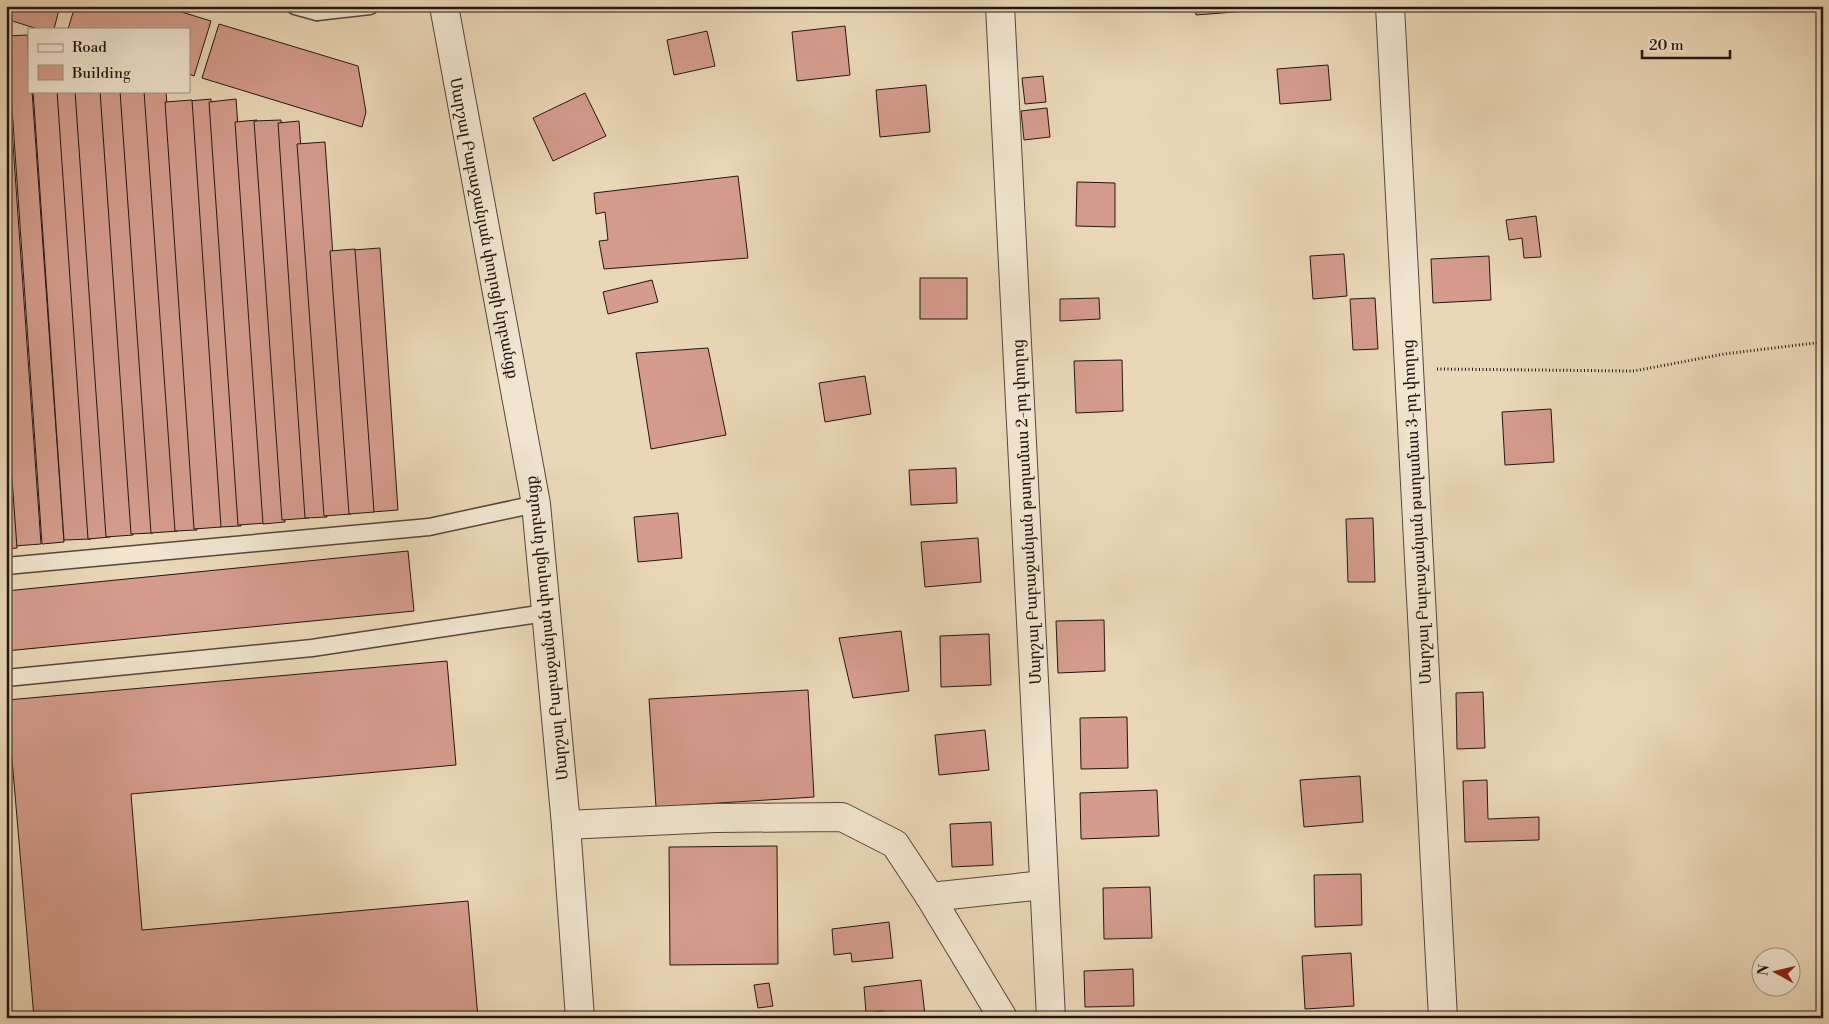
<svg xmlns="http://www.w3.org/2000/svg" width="1829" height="1024" viewBox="0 0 1829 1024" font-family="'Libre Bodoni','Noto Serif Armenian',serif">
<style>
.building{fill:#d59c8d;stroke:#221612}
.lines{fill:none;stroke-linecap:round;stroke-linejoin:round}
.service-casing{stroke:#54463b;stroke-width:19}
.minor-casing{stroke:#54463b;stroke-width:30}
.tertiary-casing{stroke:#54463b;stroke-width:30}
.path{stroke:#221612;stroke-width:3;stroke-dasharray:1 2.5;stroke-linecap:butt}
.service{stroke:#f1e5d0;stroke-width:16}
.minor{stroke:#f1e5d0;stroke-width:28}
.tertiary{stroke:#f1e5d0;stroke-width:28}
.labels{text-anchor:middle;stroke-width:4.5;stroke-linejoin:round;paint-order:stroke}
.street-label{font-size:16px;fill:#221612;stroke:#f1e5d0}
</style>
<rect width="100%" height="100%" fill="#ead7b7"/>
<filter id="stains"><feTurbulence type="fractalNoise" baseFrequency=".004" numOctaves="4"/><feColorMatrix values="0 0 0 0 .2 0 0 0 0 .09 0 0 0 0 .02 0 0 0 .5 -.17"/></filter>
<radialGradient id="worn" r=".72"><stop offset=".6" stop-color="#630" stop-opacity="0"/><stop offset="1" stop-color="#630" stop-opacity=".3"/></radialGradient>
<g class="building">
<path d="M6 6H60L54 29H38L6 19Z"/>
<path d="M75 6H162L211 21 194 76 189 74V29H68Z"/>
<path d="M1195 6H1247V11L1196 15Z"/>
<path d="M219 24 358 66 366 112 362 127 202 78Z"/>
<path d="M845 26 850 75 797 81 792 32Z"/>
<path d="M707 31 715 66 674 75 667 40Z"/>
<path d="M28 35 29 91H32L64 542 42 544 7 36Z"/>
<path d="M6 44 41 544 14 546 6 430Z"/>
<path d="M1328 65 1331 100 1280 104 1277 69Z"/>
<path d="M1043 76 1046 102 1025 104 1022 78Z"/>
<path d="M926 85 930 132 880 137 876 90Z"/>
<path d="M33 91H60L91 539 64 540Z"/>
<path d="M57 91H79L110 537 88 539Z"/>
<path d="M75 91H102L133 535 106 537Z"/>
<path d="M100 91H122L153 533 131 534Z"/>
<path d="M120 91H147L178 531 151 533Z"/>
<path d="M144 91H166L197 530 175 531Z"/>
<path d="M585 93 606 136 553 161 533 118Z"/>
<path d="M211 99 241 526 219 527 189 101Z"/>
<path d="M236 99 266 523 238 525 209 102Z"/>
<path d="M192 100 221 527 194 529 165 102Z"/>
<path d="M1047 108 1050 137 1024 140 1021 111Z"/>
<path d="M257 120 285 522 263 524 235 122Z"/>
<path d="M281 120 309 518 282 520 254 121Z"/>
<path d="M299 121 327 517 305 518 278 123Z"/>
<path d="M325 142 351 514 324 516 297 144Z"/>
<path d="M738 176 748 258 604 269 599 241 608 240 605 212 596 214 594 193Z"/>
<path d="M1077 182 1115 183V227L1076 226Z"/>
<path d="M1536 216 1541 257 1524 258 1522 238 1509 240 1506 220Z"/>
<path d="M380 248 398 510 372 512 353 250Z"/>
<path d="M355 249 374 512 349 514 330 251Z"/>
<path d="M1344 254 1347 296 1313 299 1310 256Z"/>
<path d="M1489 256 1491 300 1433 303 1431 259Z"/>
<rect x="920" y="278" width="47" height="41"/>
<path d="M652 280 658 302 608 314 603 292Z"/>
<path d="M1099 298 1100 319 1060 321V299Z"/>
<path d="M1375 298 1378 349 1353 350 1350 299Z"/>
<path d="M708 348 726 435 651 449 636 353Z"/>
<path d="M1122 360 1123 411 1076 413 1074 361Z"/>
<path d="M865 376 871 414 825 422 819 383Z"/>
<path d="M6 395 17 548 6 549Z"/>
<path d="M1551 409 1554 462 1505 465 1502 412Z"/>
<path d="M956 468 957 503 911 505 909 470Z"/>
<path d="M678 513 682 558 638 562 634 517Z"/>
<path d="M1373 518 1375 582H1348L1346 519Z"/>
<path d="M978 538 981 582 925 587 921 542Z"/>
<path d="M408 551 414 611 6 651V591Z"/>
<path d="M1104 620 1105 671 1058 673 1056 621Z"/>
<path d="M901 631 909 691 853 698 839 638Z"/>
<path d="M989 634 991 685 941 687 940 636Z"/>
<path d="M447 661 456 765 131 794 142 930 468 901 478 1018H34L7 700Z"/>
<path d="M808 690 814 797 656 807 649 699Z"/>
<path d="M1483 692 1485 748 1457 749 1456 693Z"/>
<path d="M1127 717 1128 768 1081 769 1080 718Z"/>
<path d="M985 730 989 770 939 775 935 735Z"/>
<path d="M1360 776 1363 822 1304 827 1300 780Z"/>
<path d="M1487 780 1488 819 1539 817V840L1465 842 1463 781Z"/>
<path d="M1157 790 1159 836 1081 839 1080 793Z"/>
<path d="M991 822 993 865 952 867 950 824Z"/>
<path d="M777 846 778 964 670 965 669 847Z"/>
<path d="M1361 874 1362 925 1315 927 1314 875Z"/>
<path d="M1150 887 1152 938 1104 939 1103 888Z"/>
<path d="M889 922 893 958 852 962 851 953 834 955 832 929Z"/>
<path d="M1351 953 1354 1006 1305 1009 1302 956Z"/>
<path d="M1133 969 1134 1006 1085 1007 1084 971Z"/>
<path d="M921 980 925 1015 884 1018 883 1011 866 1013 864 987Z"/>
<path d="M769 983 773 1006 758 1008 754 985Z"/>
</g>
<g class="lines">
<g class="service-casing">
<g id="service">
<path d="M295 6 317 12 316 6"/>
<path d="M317 12 370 6"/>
<path d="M6 566 429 527 536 504"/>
<path d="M6 678 312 648 545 613"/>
</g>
</g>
<g class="minor-casing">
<g id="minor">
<path d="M1000 6 1051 1018"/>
<path d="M1390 6 1443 1018"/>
<path d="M566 825 715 818 842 817 895 844 930 897 1003 1018"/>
<path d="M930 897 1044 885"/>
</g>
</g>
<g class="tertiary-casing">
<path id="tertiary" d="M444 6 536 504 566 825 580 1018"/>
</g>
<path class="path" d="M1437 369 1634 371 1724 354 1823 342"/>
<use href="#service" class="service"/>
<use href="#minor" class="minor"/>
<use href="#tertiary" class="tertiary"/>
</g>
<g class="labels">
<g class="street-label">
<text transform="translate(485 228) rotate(79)" y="6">Մարշալ Բաբաջանյան փողոցի նրբանցք</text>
<text transform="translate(1026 512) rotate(-93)" y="6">Մարշալ Բաբաջանյան թաղամաս 2-րդ փողոց</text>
<text transform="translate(1416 512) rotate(-93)" y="6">Մարշալ Բաբաջանյան թաղամաս 3-րդ փողոց</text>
<text transform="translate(546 628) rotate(-96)" y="6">Մարշալ Բաբաջանյան փողոցի նրբանցք</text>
</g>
</g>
<rect width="1829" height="1024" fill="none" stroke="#ead7b7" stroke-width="25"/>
<rect x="8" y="8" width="1814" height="1009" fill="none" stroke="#221612" stroke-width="2.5"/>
<rect x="12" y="12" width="1804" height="999" fill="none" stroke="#221612"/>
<rect x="28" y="28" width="162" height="65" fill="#f1e5d0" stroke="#9e9284"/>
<rect x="38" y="44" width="25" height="8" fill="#f1e5d0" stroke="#9e9284"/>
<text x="72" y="52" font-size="15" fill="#221612">Road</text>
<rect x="38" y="65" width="25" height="15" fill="#d59c8d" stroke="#9e9284"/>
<text x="72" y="78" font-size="15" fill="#221612">Building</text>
<g transform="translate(1776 972) rotate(278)"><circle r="24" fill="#f1e5d0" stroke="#9e9284"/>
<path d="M0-4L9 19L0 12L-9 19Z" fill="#8f2418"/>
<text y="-8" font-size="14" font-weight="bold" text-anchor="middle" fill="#221612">N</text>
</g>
<path d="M1642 50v8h88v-8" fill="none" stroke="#221612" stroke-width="2.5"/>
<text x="1649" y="50" font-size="15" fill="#221612" stroke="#f1e5d0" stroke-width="4" paint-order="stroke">20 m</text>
<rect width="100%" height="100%" filter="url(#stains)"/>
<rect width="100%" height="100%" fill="url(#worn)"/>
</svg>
